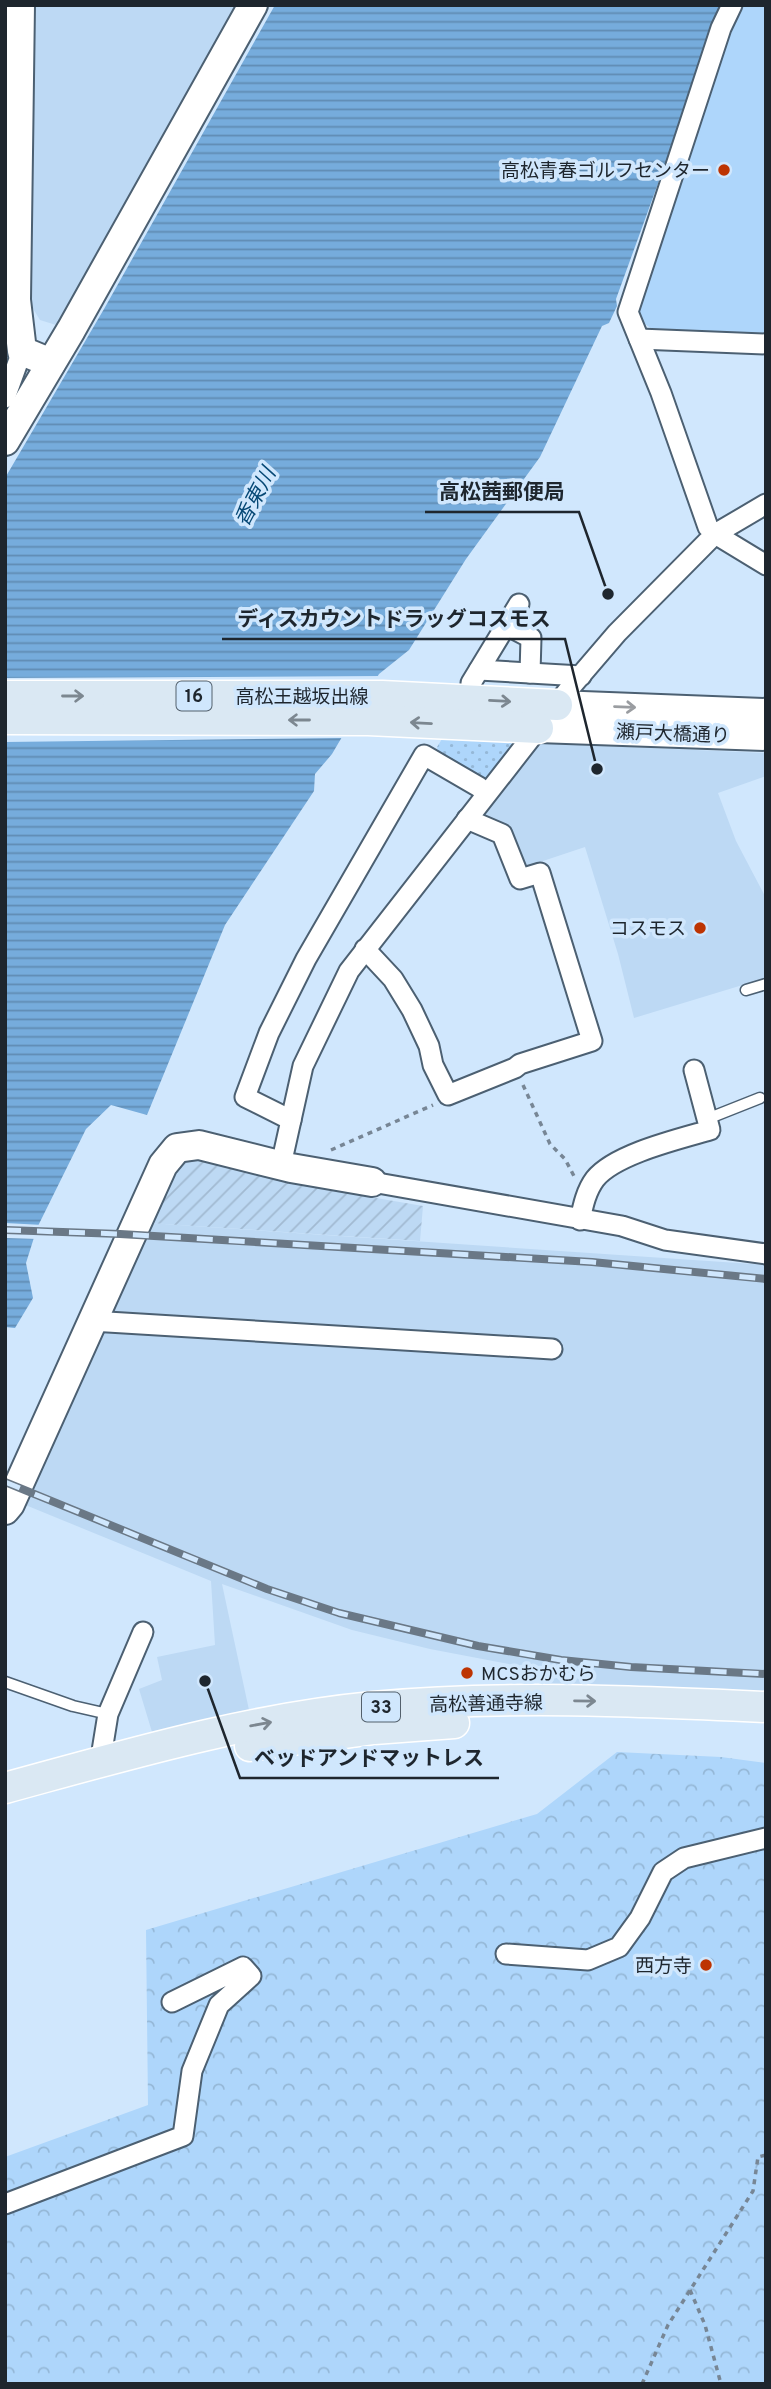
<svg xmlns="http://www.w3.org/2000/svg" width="771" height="2389" viewBox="0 0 771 2389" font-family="Overpass,'Noto Sans JP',sans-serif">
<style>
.built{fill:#bdd9f4}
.industrial{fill:url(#industrial-furrows)}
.grass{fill:url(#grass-dots)}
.forest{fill:url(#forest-crowns)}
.garden{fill:#aed6fb}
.water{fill:url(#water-rules)}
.pier{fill:#d0e7fd}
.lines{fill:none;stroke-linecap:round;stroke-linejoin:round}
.lane-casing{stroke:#4c6072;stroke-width:13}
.street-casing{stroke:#4c6072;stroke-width:23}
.secondary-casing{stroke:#4c6072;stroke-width:32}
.primary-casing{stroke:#fff;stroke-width:33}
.path{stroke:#778695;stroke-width:3.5;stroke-dasharray:5 5;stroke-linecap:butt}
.lane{stroke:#fff;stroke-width:10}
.street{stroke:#fff;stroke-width:19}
.secondary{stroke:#fff;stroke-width:28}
.primary{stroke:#dae8f3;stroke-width:30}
.rail-casing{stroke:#6a7886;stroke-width:8}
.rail{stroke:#d0e7fd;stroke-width:5;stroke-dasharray:16;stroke-linecap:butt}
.oneway{stroke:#7c8790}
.oneway2{stroke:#9a9da1}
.poi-dot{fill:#bd3402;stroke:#d0e7fd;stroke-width:2.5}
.labels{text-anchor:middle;stroke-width:7;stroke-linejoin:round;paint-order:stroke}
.shield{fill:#d0e7fd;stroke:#53606c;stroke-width:2}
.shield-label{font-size:18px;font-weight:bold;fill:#1e262e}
.poi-label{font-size:19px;fill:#1e262e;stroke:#d0e7fd;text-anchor:end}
.street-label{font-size:19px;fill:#1e262e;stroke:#d0e7fd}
.water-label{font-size:21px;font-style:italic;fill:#064875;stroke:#d0e7fd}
.leader{fill:none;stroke:#1e262e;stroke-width:2.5}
.callout-dot{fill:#1e262e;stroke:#d0e7fd;stroke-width:2.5}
.callout-label{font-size:21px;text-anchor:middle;font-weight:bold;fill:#1e262e;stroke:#d0e7fd;stroke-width:7;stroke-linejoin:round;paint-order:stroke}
</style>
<defs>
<pattern id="industrial-furrows" width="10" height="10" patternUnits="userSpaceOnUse" patternTransform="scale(1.75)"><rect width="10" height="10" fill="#bdd9f4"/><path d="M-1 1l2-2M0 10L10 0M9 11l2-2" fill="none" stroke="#a2bad2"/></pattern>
<pattern id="grass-dots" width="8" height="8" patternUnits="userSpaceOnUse" patternTransform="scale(1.75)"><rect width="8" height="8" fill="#aed6fb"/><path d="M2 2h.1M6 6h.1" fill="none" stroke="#95b8d7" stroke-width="1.8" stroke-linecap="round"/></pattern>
<pattern id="forest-crowns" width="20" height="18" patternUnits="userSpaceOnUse" patternTransform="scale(1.75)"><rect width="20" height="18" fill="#aed6fb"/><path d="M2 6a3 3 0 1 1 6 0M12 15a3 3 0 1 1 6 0" fill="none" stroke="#95b8d7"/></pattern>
<pattern id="water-rules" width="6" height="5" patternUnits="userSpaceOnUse" patternTransform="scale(1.75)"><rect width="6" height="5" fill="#76acdc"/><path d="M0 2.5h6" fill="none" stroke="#608cb3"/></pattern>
</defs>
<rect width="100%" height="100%" fill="#d0e7fd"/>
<g class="built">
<path d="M32 5H241L56 325 40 320 29 302Z"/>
<path d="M535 743 766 753V776L718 793 736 841 766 898V978L634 1018 618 954 585 847 522 868 476 819Z"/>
<path d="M149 1223 766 1265V1694L551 1686 550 1672 430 1649 352 1630 222 1584 249 1710 152 1732 139 1689 162 1680 157 1657 215 1645 211 1581 23 1504Z"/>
</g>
<path class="industrial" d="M193 1157 300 1185 423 1206 420 1241 149 1223 171 1168Z"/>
<path class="grass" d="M442 739 513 742 486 779 477 780 439 756 437 747Z"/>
<path class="forest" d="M617 1752 721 1757 766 1763V2384H5V2157L148 2105 146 1930 537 1814Z"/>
<path class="garden" d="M741 5H766V334L652 329 642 322 635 311 729 29Z"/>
<path class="water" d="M275 5H723L616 299 617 306 609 323 602 326 540 457 466 559 409 650 379 674 332 754 315 774 314 791 225 925 147 1115 111 1105 86 1129 37 1228 26 1263 33 1298 15 1328 5 1327V478L104 309Z"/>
<g class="pier">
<path d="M381 676 345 738 5 742V678Z"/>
<path d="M5 1223 43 1225 37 1239 5 1238Z"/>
</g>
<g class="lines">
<g class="lane-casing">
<g id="lane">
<path d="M746 990 766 984"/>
<path d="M707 1119 760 1098"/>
<path d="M5 1682 73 1706 108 1714"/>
</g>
</g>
<g class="street-casing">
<g id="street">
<path d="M639 339 766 344"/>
<path d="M5 398 22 351"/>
<path d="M766 504 715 534 766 565"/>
<path d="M506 625 531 638 530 673"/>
<path d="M479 670 581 676"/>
<path d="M471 683 519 604"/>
<path d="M365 949 393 979 412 1010 429 1046 433 1065 448 1095 515 1068 520 1064 592 1041 540 873 520 879 502 834 467 819"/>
<path d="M291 1120 245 1097 269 1033 306 959 424 755 479 787 486 794"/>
<path d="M281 1165 303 1066 349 971 569 689 617 633 715 534 708 527 661 393 628 312 721 28 732 5"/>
<path d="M372 1182 622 1226 665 1240 766 1254"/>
<path d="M580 1220C583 1206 586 1191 595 1179 615 1154 679 1139 710 1130L694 1070"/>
<path d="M91 1321 552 1349"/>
<path d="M107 1760 102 1751 108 1714 143 1632"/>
<path d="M506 1954 588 1960 619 1947 640 1918 663 1872 684 1858 766 1838"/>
<path d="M5 2204 183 2136 192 2071 219 2005 251 1976 243 1967 172 2002"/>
</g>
</g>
<g class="secondary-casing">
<g id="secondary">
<path d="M20 5 16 300 22 351 51 363"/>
<path d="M5 441 71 330 253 5"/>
<path d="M557 705 766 713"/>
<path d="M538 728 766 736"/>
<path d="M5 1510 10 1504 163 1165 177 1148 199 1145 291 1168 372 1182"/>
</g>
</g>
<g class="primary-casing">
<g id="primary">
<path d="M5 696H382L557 705"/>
<path d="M5 719 368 720 538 728"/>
<path d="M250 1746 374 1729 454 1723"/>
<path d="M5 1788C126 1755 247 1719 373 1707 503 1695 636 1701 766 1707"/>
</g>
</g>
<g class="path">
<path d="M523 1085 550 1144 565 1159 575 1178"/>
<path d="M331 1150 433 1105"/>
<path d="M690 2290 705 2325 721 2384"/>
<path d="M642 2384 668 2325 753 2191 758 2157 766 2155"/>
</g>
<use href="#lane" class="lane"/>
<use href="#street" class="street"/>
<use href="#secondary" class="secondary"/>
<use href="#primary" class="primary"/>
<g class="rail-casing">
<g id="rail">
<path d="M5 1230 120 1234 592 1262 766 1279"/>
<path d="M5 1482 267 1589 339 1613 478 1646 561 1660 631 1667 766 1674"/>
</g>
</g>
<use href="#rail" class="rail"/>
</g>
<defs><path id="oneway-shaft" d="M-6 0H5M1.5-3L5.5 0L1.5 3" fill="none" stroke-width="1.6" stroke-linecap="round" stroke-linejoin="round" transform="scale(1.75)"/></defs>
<g class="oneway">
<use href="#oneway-shaft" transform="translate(73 696)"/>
<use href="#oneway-shaft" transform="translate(500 701) rotate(3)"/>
<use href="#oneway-shaft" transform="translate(299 720) rotate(-180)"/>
<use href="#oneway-shaft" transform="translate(421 723) rotate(-177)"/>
<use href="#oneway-shaft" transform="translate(585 1701) rotate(1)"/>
<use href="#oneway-shaft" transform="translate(261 1724) rotate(-10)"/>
</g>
<use class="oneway2" href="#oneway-shaft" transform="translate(625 707) rotate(2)"/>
<g class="poi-dot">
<circle cx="724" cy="170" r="7"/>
<circle cx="700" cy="928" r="7"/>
<circle cx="467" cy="1673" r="7"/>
<circle cx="706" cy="1965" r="7"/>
</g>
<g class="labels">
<g class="shield">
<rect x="176.5" y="681.5" width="35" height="29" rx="5"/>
<rect x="362" y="1692.5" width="38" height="29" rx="5"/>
</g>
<g class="shield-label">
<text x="194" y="702">16</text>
<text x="381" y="1713">33</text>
</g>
<g class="poi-label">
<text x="710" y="177">高松青春ゴルフセンター</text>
<text x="686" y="935">コスモス</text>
<text x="481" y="1680" text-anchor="start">MCSおかむら</text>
<text x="692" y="1972">西方寺</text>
</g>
<g class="street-label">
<text x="302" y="703">高松王越坂出線</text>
<text transform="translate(673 733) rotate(2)" y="7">瀬戸大橋通り</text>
<text transform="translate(486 1703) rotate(-1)" y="7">高松善通寺線</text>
</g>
<g class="water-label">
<text transform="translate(255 497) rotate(-62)" y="7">香東川</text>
</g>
</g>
<path class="leader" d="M608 594L579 512H425M597 769L565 639H222M205 1681L240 1778H499"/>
<g class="callout-dot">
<circle cx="608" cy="594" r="7"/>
<circle cx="597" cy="769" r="7"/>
<circle cx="205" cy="1681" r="7"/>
</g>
<g class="callout-label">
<text x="502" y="499">高松茜郵便局</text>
<text x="394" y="626">ディスカウントドラッグコスモス</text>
<text x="369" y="1765">ベッドアンドマットレス</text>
</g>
<rect width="771" height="2389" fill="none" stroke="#1e262e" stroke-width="14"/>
</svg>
